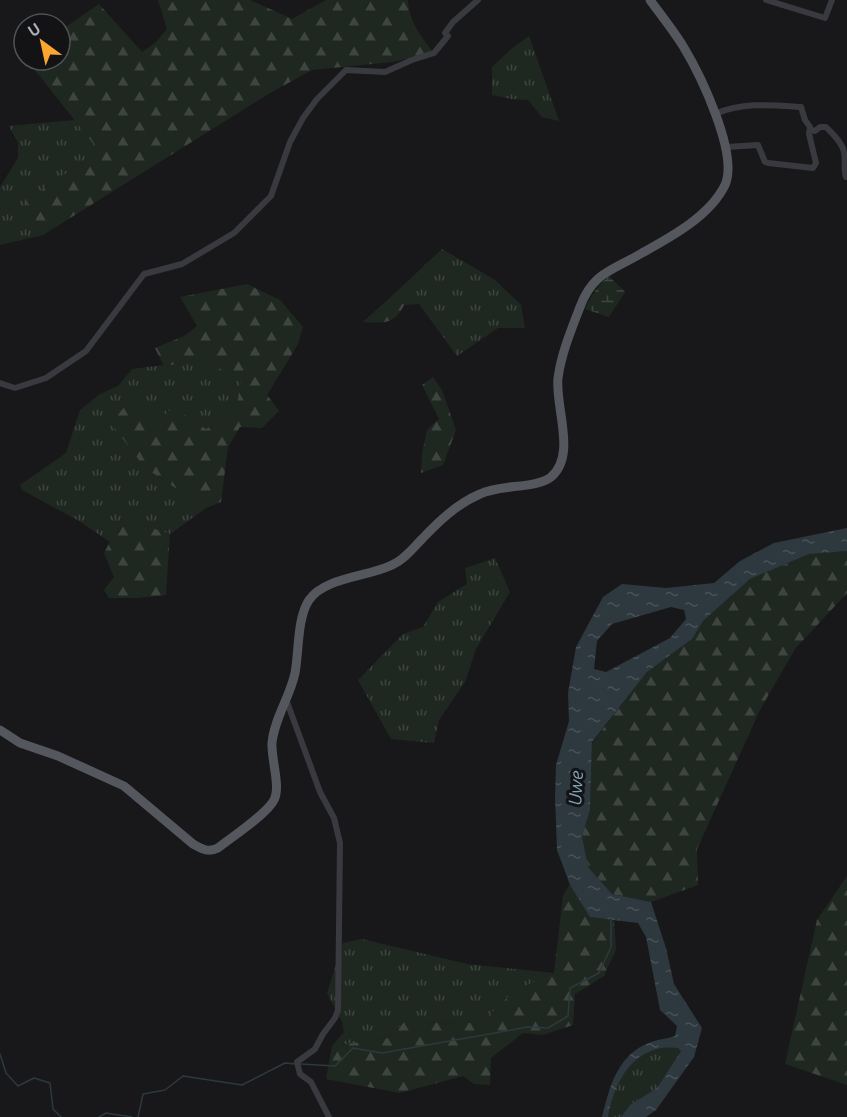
<svg xmlns="http://www.w3.org/2000/svg" width="847" height="1117" viewBox="0 0 847 1117" font-family="Ubuntu,sans-serif">
<style>
.grass{fill:url(#grass-tufts)}
.forest{fill:url(#forest-firs)}
.wetland{fill:url(#wetland-marsh)}
.water{fill:url(#water-ripples);fill-rule:evenodd}
.lines{fill:none;stroke-linecap:round;stroke-linejoin:round}
.stream{stroke:#2d383f;stroke-width:1.5}
.minor{stroke:#383a3f;stroke-width:6}
.primary{stroke:#54575e;stroke-width:9}
.labels{text-anchor:middle;stroke-width:6;stroke-linejoin:round;paint-order:stroke}
.water-label{font-size:18px;font-style:italic;fill:#7fa1b7;stroke:#131315}
</style>
<defs>
<pattern id="grass-tufts" width="24" height="20" patternUnits="userSpaceOnUse" patternTransform="scale(1.5)"><rect width="24" height="20" fill="#1f2820"/><path d="M3 7l-1-3M5 7V3M7 7l1-3M15 17l-1-3M17 17v-4M19 17l1-3" fill="none" stroke="#3d453e"/></pattern>
<pattern id="forest-firs" width="22" height="20" patternUnits="userSpaceOnUse" patternTransform="scale(1.5)"><rect width="22" height="20" fill="#1f2820"/><path d="M5 1l3.5 6h-7zM16 11l3.5 6h-7z" fill="#3d453e"/></pattern>
<pattern id="wetland-marsh" width="20" height="14" patternUnits="userSpaceOnUse" patternTransform="scale(1.5)"><rect width="20" height="14" fill="#1f2820"/><path d="M1 5h8M5 5V1M11 12h8M15 12V8" fill="none" stroke="#3d453e"/></pattern>
<pattern id="water-ripples" width="26" height="14" patternUnits="userSpaceOnUse" patternTransform="scale(1.5)"><rect width="26" height="14" fill="#2d383f"/><path d="M2 4q2-2 4 0t4 0M15 11q2-2 4 0t4 0" fill="none" stroke="#495259"/></pattern>
</defs>
<rect width="100%" height="100%" fill="#18181a"/>
<g class="grass">
<path d="M529 36 559 121 542 117 528 100 511 99 492 95V67L511 49Z"/>
<path d="M75 120 99 151 25 201 43 235 0 245V187L18 158V143L9 126Z"/>
<path d="M442 249 495 280 521 305 525 328H498L457 356 419 304 404 305 394 294Z"/>
<path d="M204 360 242 380 236 411 206 429 173 407 145 468 206 508 170 534 134 522 116 530 110 542 79 521 22 490 20 485 66 453 80 410 100 394 118 386 132 369Z"/>
<path d="M495 558 510 592 476 649 465 682 439 720 434 743 391 739 358 680 403 634 423 627 438 602 467 584 465 568Z"/>
<path d="M362 939 467 964 554 973 514 991 481 1023 404 1022 389 1038 332 1046 344 1032 342 1022 327 993 343 943Z"/>
<path d="M678 1048 681 1051 657 1088 630 1105 621 1117H608C613 1089 626 1059 654 1050 661 1047 670 1048 678 1048Z"/>
</g>
<g class="forest">
<path d="M158 0H250L292 19 326 0H408C408 20 422 38 434 53L392 62 312 70 270 93 43 235 25 201 99 151 27 60H60V31L99 4 142 52 155 43 167 29Z"/>
<path d="M247 284 280 300 303 327 298 344 267 395 279 411 262 428 240 427 228 447 221 502 206 508 145 468 111 423 131 399 158 421 173 407 206 429 236 411 241 380 204 360 164 366 155 348 184 336 197 326 180 297Z"/>
<path d="M394 294 404 305C395 325 382 323 363 322Z"/>
<path d="M433 377 442 390 456 430 443 465 421 473 422 453 427 430 439 419 422 385Z"/>
<path d="M134 522 170 534 166 595 137 598H109L104 590 114 577 104 553 116 530Z"/>
<path d="M847 551V593L795 649 760 710 697 849 698 885 651 902 612 894 588 867 582 836 590 810 592 743 647 672 692 639 703 621 750 579 809 554Z"/>
<path d="M847 876V1085L785 1064 817 920Z"/>
<path d="M570 884 590 917 614 920 616 949 604 976 575 994 573 1025 543 1035 523 1033 491 1058 490 1085 474 1084 463 1076 400 1093 326 1079 332 1046 389 1038 404 1022 481 1023 514 991 554 973 563 896Z"/>
</g>
<path class="wetland" d="M609 276 625 292 609 317 585 309C591 296 597 286 609 276Z"/>
<path class="water" d="M847 528V551L809 554 750 579 703 621 692 639 647 672 592 742 590 810 582 836 588 867 612 894 651 902 666 948 674 984 702 1028 694 1057 656 1110 646 1117H621L630 1105 657 1088 681 1051 678 1048C670 1048 661 1047 654 1050 626 1059 613 1089 608 1117H602C610 1085 618 1054 651 1042 659 1039 667 1039 675 1036L677 1026 660 1010 646 937 638 923 590 917 570 885 557 850 555 797 556 765 569 721 568 693 576 647 603 597 622 584 666 588 714 583 740 561 774 543ZM671 607 684 610 686 619 670 638 606 672 594 669 597 641 612 624Z"/>
<g class="lines">
<g class="stream">
<path d="M0 1054 6 1073 18 1086 34 1078 50 1083 53 1109 61 1117"/>
<path d="M301 1064 335 1066 353 1048 382 1053 528 1027 548 1028 568 1016 570 988 599 973 611 947V918"/>
<path d="M99 1117 106 1113 132 1117"/>
<path d="M138 1117 143 1094 165 1090 183 1076 242 1085 285 1063 296 1064"/>
</g>
<g class="minor">
<path d="M766 0 825 18 832 0"/>
<path d="M715 114C742 102 772 105 801 107L805 120 810 127 809 134 816 163 813 168 768 163 765 162 758 145 726 147"/>
<path d="M810 130 815 131 820 127H826C832 133 842 142 844 152 846 160 843 169 846 177"/>
<path d="M0 383 15 388 46 378 86 351 144 274 182 264 234 233 271 196 290 142 303 118 317 99 346 70 385 72 412 60 434 53 448 36 445 33 453 22 478 0"/>
<path d="M287 702 320 792 334 818 340 843 338 1010 335 1018 323 1034 315 1049 297 1062 300 1074 311 1082 329 1117"/>
</g>
<path class="primary" d="M0 730 20 743 58 756 124 786 193 844C202 849 208 853 218 848 232 837 267 814 274 800 281 787 271 759 272 743 274 719 290 697 295 673 299 652 297 618 309 600 325 577 368 577 392 565 404 560 413 548 422 539 439 521 457 504 480 494 500 484 536 489 551 477 577 455 555 408 558 378 561 355 571 330 580 307 593 272 612 271 642 253 671 237 710 216 725 185 739 154 700 74 683 46 673 30 661 15 650 0"/>
</g>
<g class="labels">
<g class="water-label">
<text transform="translate(576 788) rotate(-87)" y="6">Uwe</text>
</g>
</g>
<g transform="translate(42 42) rotate(327)"><circle r="28" fill="#131315" stroke="#4f5257" stroke-width="1.5"/>
<path d="M0-4.5L10 22L0 15L-10 22Z" fill="#faa72f"/>
<text y="-9" font-size="16" font-weight="bold" text-anchor="middle" fill="#a9b0ba">U</text>
</g>
</svg>
